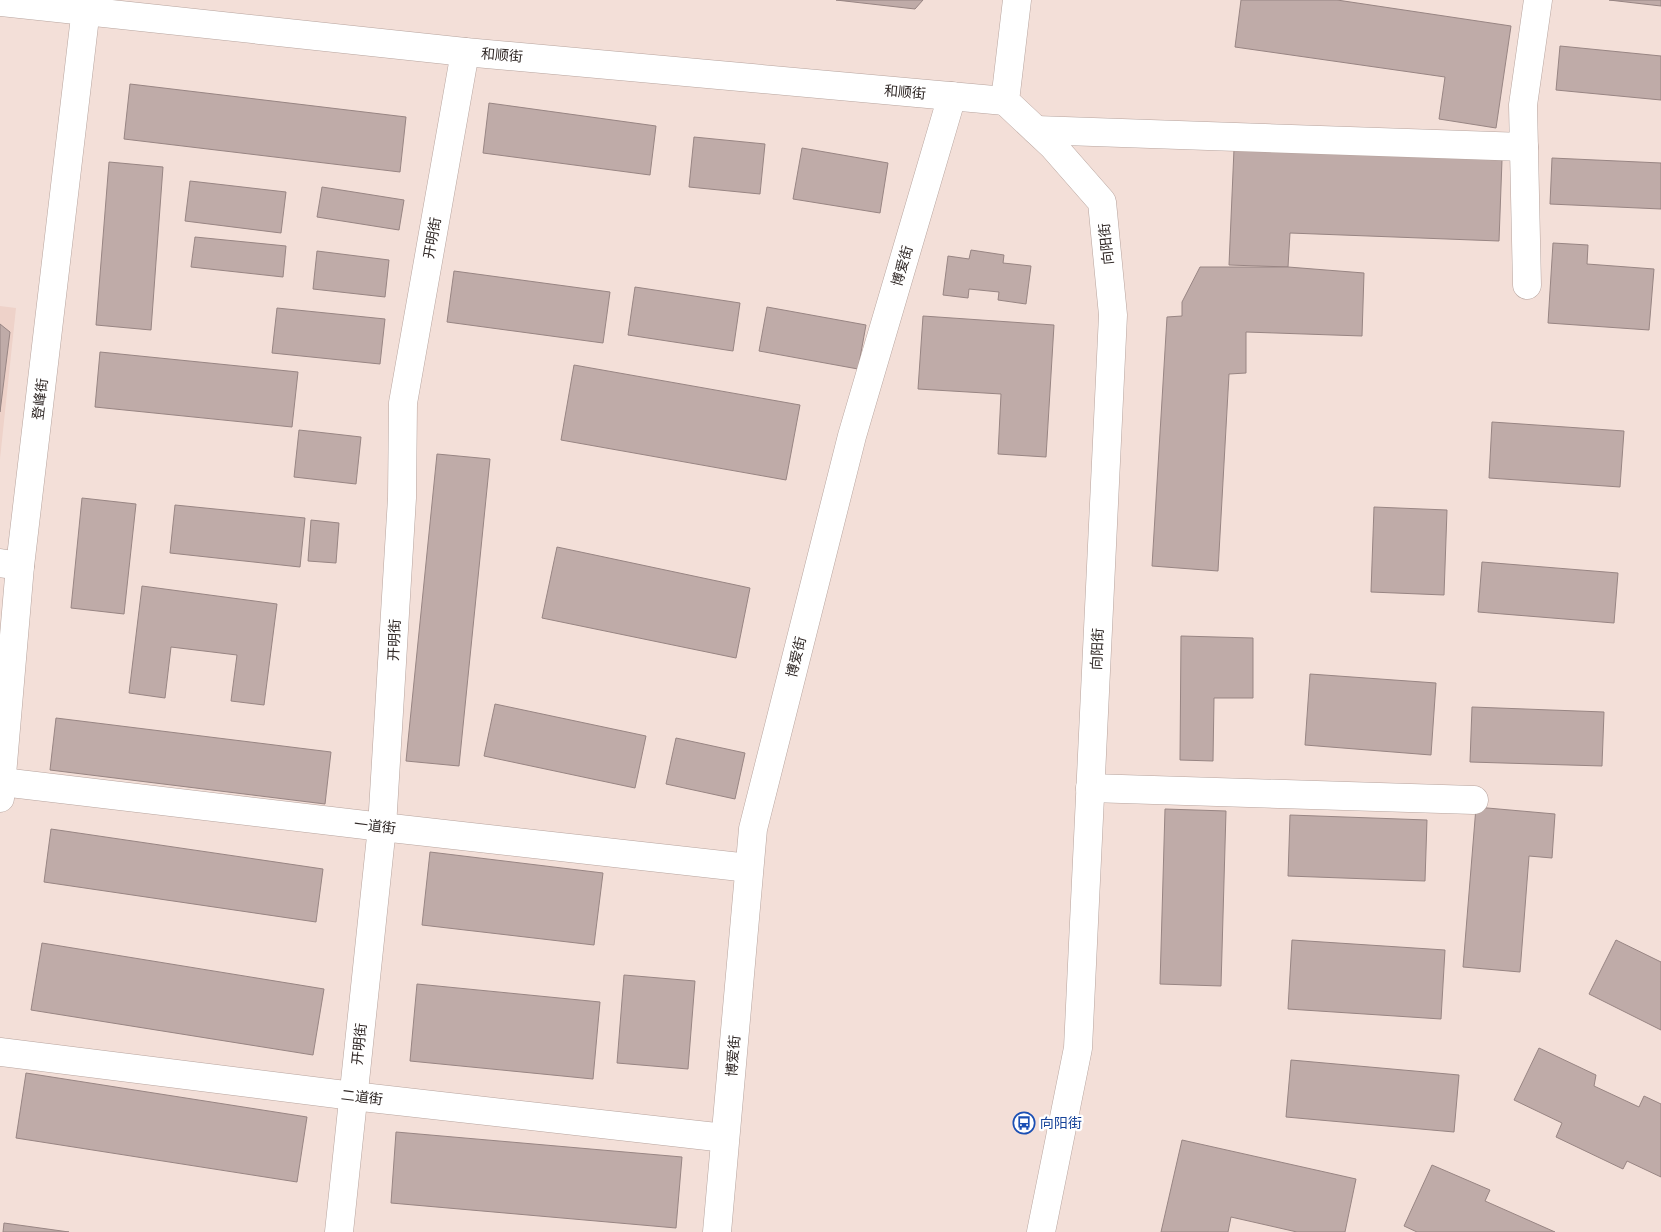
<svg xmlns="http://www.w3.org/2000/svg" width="1661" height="1232" viewBox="0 0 1661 1232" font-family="Helvetica,'Noto Sans SC',sans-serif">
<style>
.built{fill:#eed2c9}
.building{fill:#bfaba8;stroke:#988583}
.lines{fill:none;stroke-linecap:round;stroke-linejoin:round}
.minor-casing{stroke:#b7a49e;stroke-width:29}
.tertiary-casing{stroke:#b7a49e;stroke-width:29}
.minor{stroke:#fff;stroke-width:28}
.tertiary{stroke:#fff;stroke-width:28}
.labels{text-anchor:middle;stroke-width:4.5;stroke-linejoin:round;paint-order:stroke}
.street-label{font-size:14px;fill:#312927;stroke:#fff}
.transit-label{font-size:14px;fill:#164399;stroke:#fff;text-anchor:start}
</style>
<rect width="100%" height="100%" fill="#f3dfd8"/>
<path class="built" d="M0 306 16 308 0 459Z"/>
<g class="building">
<path d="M836 0H923L915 9Z"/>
<path d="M1241 0H1337L1511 26 1496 128 1439 119 1445 77 1235 47Z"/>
<path d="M1609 0H1661V6Z"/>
<path d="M1560 46 1661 56V100L1556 90Z"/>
<path d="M130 84 406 117 400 172 124 139Z"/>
<path d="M489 103 656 126 650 175 483 153Z"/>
<path d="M694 137 765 144 760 194 689 187Z"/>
<path d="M802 148 888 163 880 213 793 199Z"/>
<path d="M1234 149 1502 160 1499 241 1290 233 1288 267 1229 265Z"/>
<path d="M1552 158 1661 163V209L1550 204Z"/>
<path d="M109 162 163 167 151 330 96 325Z"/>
<path d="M190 181 286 192 281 233 185 221Z"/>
<path d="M322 187 404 200 399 230 317 217Z"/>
<path d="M195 237 286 246 283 277 191 267Z"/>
<path d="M1553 243 1588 245 1587 264 1654 269 1649 330 1548 323Z"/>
<path d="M971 250 1004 255 1003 263 1031 266 1026 304 998 300 999 292 969 289 968 298 943 295 948 256 969 259Z"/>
<path d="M317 251 389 260 385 297 313 289Z"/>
<path d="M1200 267H1288L1364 273 1362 336 1246 332V373L1229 374 1218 571 1152 566 1167 317 1182 316V302Z"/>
<path d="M454 271 610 292 603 343 447 322Z"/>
<path d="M635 287 740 303 733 351 628 335Z"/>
<path d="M767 307 866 325 858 369 759 351Z"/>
<path d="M277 308 385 319 380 364 272 353Z"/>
<path d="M923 316 1054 325 1046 457 998 454 1001 394 918 389Z"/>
<path d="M0 324 10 332 0 412Z"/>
<path d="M100 352 298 372 292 427 95 407Z"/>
<path d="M574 365 800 405 786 480 561 440Z"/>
<path d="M1492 422 1624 431 1620 487 1489 478Z"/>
<path d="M299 430 361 437 356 484 294 477Z"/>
<path d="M437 454 490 459 459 766 406 761Z"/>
<path d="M82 498 136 504 124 614 71 608Z"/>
<path d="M175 505 305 518 300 567 170 553Z"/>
<path d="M1374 507 1447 510 1444 595 1371 592Z"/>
<path d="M311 520 339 523 336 563 308 561Z"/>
<path d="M557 547 750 588 736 658 542 618Z"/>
<path d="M1482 562 1618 573 1614 623 1478 612Z"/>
<path d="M142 586 277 604 264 705 231 701 237 655 171 647 165 698 129 693Z"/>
<path d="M1181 636 1253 638V698H1214L1213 761 1180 760Z"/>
<path d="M1310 674 1436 683 1431 755 1305 745Z"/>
<path d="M495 704 646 736 635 788 484 756Z"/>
<path d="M1472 707 1604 712 1602 766 1470 762Z"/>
<path d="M56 718 331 752 325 804 50 770Z"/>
<path d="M676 738 745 753 735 799 666 784Z"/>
<path d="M1476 807 1555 814 1552 858 1529 856 1520 972 1463 967Z"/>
<path d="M1165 809 1226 811 1221 986 1160 984Z"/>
<path d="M1290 815 1427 820 1425 881 1288 876Z"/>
<path d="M51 829 323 869 316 922 44 882Z"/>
<path d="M430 852 603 873 594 945 422 925Z"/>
<path d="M1292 940 1445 950 1441 1019 1288 1009Z"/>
<path d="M1616 940 1661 962V1030L1589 994Z"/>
<path d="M42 943 324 989 313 1055 31 1010Z"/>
<path d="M624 975 695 981 688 1069 617 1063Z"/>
<path d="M417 984 600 1002 593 1079 410 1061Z"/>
<path d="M1539 1048 1596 1075 1594 1086 1639 1107 1644 1096 1661 1104V1177L1627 1161 1623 1169 1556 1137 1562 1123 1514 1100Z"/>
<path d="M1291 1060 1459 1075 1454 1132 1286 1117Z"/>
<path d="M26 1073 307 1117 297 1182 16 1138Z"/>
<path d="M396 1132 682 1157 676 1228 391 1203Z"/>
<path d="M1182 1140 1356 1179 1345 1232H1297L1231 1217 1228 1232H1161Z"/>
<path d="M1432 1165 1490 1190 1485 1201 1555 1232H1417L1404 1226Z"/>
<path d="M4 1223 69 1232H3Z"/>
</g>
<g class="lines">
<g class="minor-casing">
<g id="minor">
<path d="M0 2 465 52 1005 101"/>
<path d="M1036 130 1524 147"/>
<path d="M1527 285 1523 105 1538 0"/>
<path d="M0 563 20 566"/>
<path d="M2 782 382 827 749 868"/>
<path d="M1090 788 1474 800"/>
<path d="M0 1052 353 1096 725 1138"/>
<path d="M339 1232 382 827 402 498 403 403 465 52"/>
<path d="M717 1232 753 829 852 436 952 96"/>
</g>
</g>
<g class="tertiary-casing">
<g id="tertiary">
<path d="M1017 0 1005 101 1053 146 1102 202 1113 315 1078 1048 1041 1232"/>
<path d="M0 798 20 566 87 0"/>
</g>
</g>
<use href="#minor" class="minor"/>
<use href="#tertiary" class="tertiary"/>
</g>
<defs>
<g id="bus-ring" transform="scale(1.125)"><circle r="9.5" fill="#fff" stroke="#1a4fb4" stroke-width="1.5"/><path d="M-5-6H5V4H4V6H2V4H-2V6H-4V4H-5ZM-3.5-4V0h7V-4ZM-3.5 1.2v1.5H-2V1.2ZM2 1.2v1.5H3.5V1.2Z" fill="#1a4fb4"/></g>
</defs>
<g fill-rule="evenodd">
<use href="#bus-ring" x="1024" y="1123"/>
</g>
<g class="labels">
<g class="street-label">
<text transform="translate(502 55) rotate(5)" y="5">和顺街</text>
<text transform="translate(905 92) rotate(5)" y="5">和顺街</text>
<text transform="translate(432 238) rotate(-80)" y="5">开明街</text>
<text transform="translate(1106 244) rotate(-96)" y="5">向阳街</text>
<text transform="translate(902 266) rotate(-74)" y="5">博爱街</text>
<text transform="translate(40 399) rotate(-83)" y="5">登峰街</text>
<text transform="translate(394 640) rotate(-87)" y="5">开明街</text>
<text transform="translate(1097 649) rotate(-87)" y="5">向阳街</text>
<text transform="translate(796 657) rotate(-76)" y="5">博爱街</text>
<text transform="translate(375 826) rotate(7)" y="5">一道街</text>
<text transform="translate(359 1044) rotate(-84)" y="5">开明街</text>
<text transform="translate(733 1056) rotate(-85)" y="5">博爱街</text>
<text transform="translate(362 1097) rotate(7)" y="5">二道街</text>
</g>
<g class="transit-label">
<text x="1040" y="1128">向阳街</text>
</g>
</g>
</svg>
